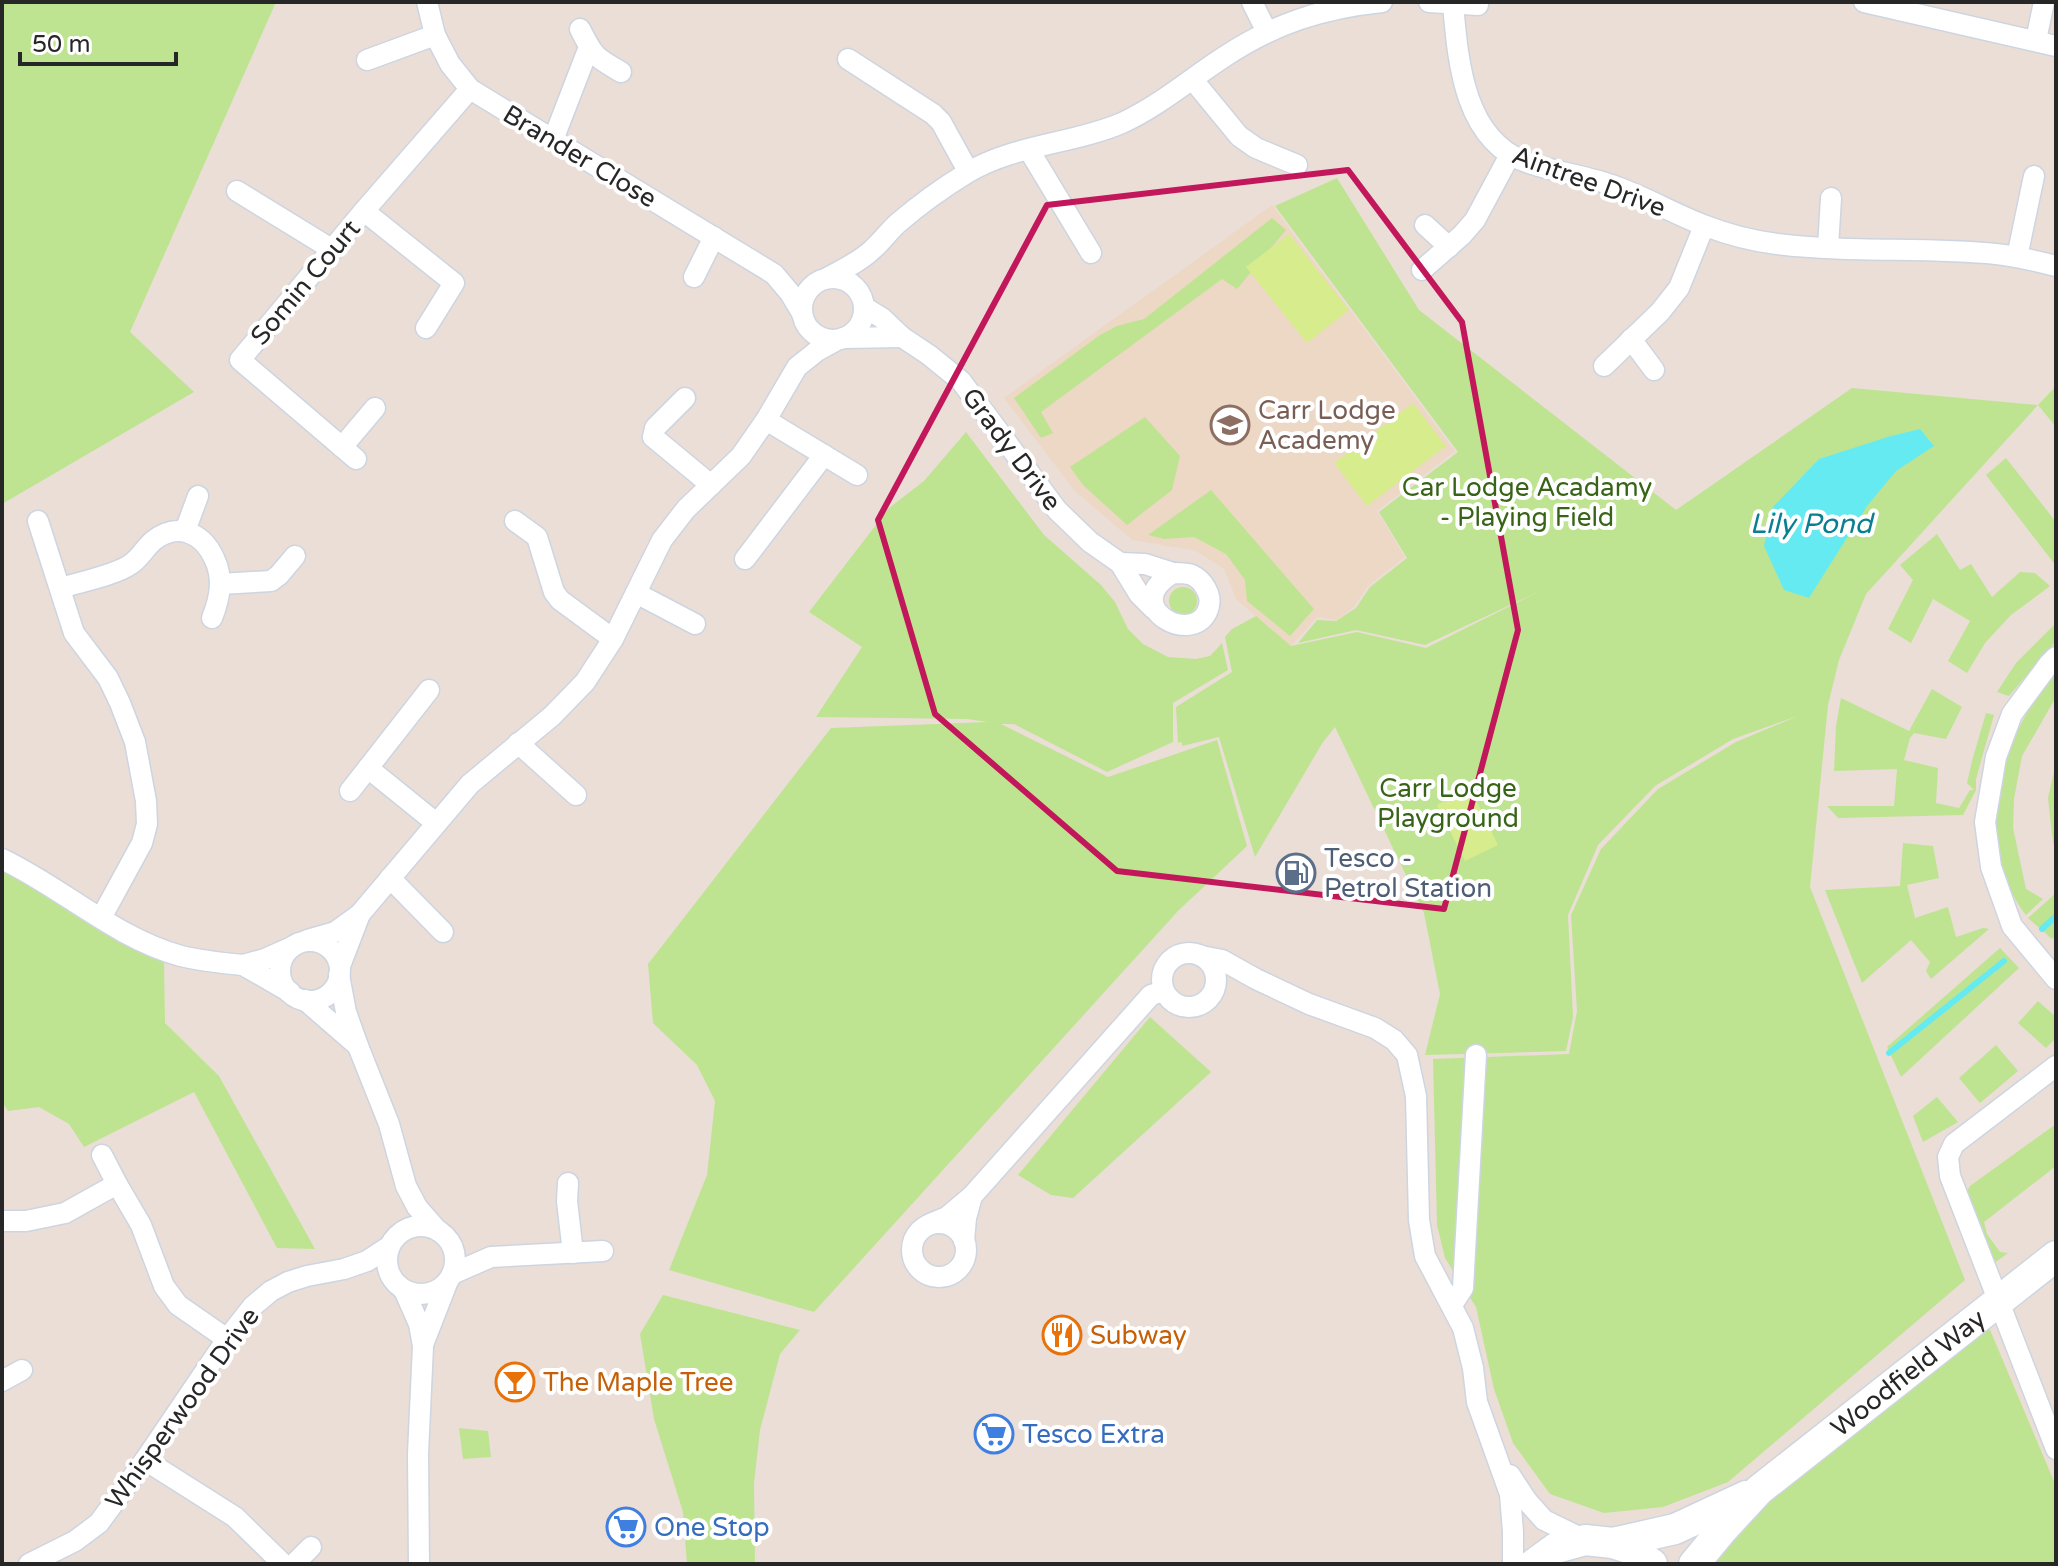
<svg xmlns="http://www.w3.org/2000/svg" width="2058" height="1566" viewBox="0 0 2058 1566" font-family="'Varela Round',sans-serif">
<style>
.education{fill:#edd8c5}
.green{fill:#bee491}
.pitch{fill:#d7ec8c}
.water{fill:#65eaf1}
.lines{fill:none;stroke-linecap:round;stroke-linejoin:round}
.stream{stroke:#65eaf1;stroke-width:6}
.street-casing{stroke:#cdd5e1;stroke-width:23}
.secondary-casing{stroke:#cdd5e1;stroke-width:33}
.street{stroke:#fff;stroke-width:20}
.secondary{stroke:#fff;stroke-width:30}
.marked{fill:none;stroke:#c2185b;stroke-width:6;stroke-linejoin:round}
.labels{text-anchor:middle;stroke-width:8;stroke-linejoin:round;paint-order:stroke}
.street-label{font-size:26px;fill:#272727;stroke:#fff}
.education-label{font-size:26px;fill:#785e54;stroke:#fff;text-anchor:start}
.park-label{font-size:26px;fill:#376417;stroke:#fff}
.service-label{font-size:26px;fill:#4e5e75;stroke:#fff;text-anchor:start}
.food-label{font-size:26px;fill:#c56008;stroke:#fff;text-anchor:start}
.shop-label{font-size:26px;fill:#366cbe;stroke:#fff;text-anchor:start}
.water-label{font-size:28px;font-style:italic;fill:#097f91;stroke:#fff}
</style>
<rect width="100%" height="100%" fill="#eaded7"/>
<path class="education" d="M1272 205 1455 451 1377 511 1405 557 1368 586 1353 608 1336 620 1317 617 1291 646 1236 599 1224 569 1196 551 1132 540 1074 490 1004 398Z"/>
<g class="green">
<path d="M2 2H276L130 332 194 392 2 504Z"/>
<path d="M1337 178 1419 310 1676 510 1852 388 2038 405 2056 386V427L2038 405 1866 594 1839 660 1828 705 1810 887 1965 1280 1728 1482 1663 1507 1604 1513 1550 1494 1513 1443 1494 1389 1476 1307 1445 1258 1437 1225 1433 1059 1569 1054 1577 1011 1571 915 1601 849 1658 789 1736 742 1798 716 1733 739 1655 786 1598 845 1568 915 1573 1017 1566 1051 1425 1055 1440 994 1424 913 1335 727 1323 742 1255 857 1219 737 1182 746V742L1178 743 1176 707 1232 672 1225 637 1232 629 1256 616 1291 646 1357 632 1426 648 1544 589 1425 645 1356 630 1298 643 1317 620 1336 621 1356 608 1370 587 1407 558 1379 512 1458 452 1275 206Z"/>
<path d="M1272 218 1286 230 1237 289 1222 279 1041 412 1053 433 1041 438 1014 398 1100 335 1117 326 1144 319Z"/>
<path d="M1145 417 1180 456 1172 490 1127 525 1083 485 1070 467Z"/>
<path d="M966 432 1044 535 1101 585 1115 602 1128 629 1143 644 1168 657 1196 659 1210 656 1222 643 1228 670 1173 703V742L1107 772 1014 724H1001L1108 777 1217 740 1247 846 1178 911 814 1312 669 1270 707 1175 715 1101 697 1065 653 1023 648 964 831 728 988 722 967 719 816 717 862 647 809 612 889 508 924 481Z"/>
<path d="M2006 458 2056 522V566L1986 475Z"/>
<path d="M1211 490 1314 609 1290 636 1247 601 1245 580 1226 554 1194 537 1164 539 1148 535Z"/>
<path d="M1937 534 1960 570 1971 564 1992 597 2020 572 2035 573 2050 586 2011 615 1985 643 1967 673 1948 661 1970 621 1933 599 1911 643 1888 629 1913 580 1900 565Z"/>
<circle cx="1183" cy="601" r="14"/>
<path d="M2056 623V641L2009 696 1997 692 2016 663Z"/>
<path d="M2056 674V697L2022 756 2014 799 2013 828 2026 889 2043 899 2026 915C1971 845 1999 734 2056 674Z"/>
<path d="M1932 689 1962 707 1946 739 1914 733 1910 738 1904 760 1938 768 1936 803 1959 808 1970 790H1974L1967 783 1972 761 1986 713 1994 715 1976 779V790L1963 815 1838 818 1827 806H1894L1897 769 1834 771 1836 726 1841 698 1909 731Z"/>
<path d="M2056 763V857L2052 835 2048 798Z"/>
<path d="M1903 843 1933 846 1939 878 1907 885 1915 918 1948 907 1956 937 1983 928 1989 929 1931 979 1926 971 1930 962 1911 940 1862 983 1825 890 1900 886Z"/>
<path d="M2 870 164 961 165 1023 219 1076 315 1249 277 1248 194 1092 84 1147 69 1124 39 1107 8 1111 2 1102Z"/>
<path d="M2056 893V936L2052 939 2028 918Z"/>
<path d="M2000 948 2019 968 1901 1077 1887 1047Z"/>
<path d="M2038 1001 2056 1017V1038L2046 1048 2018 1023Z"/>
<path d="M1150 1017 1211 1072 1073 1198 1051 1195 1018 1175Z"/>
<path d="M1996 1045 2018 1071 1980 1103 1959 1078Z"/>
<path d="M1937 1097 1958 1122 1923 1142 1913 1116Z"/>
<path d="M2056 1124V1166L1984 1222 1987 1234 2000 1252 2008 1253 1993 1264 1965 1195 1970 1186Z"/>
<path d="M663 1295 800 1330 780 1354 760 1430 754 1483 755 1564H687L683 1512 654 1419 640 1334Z"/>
<path d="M1988 1325 2056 1486V1564H1709L1762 1506Z"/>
<path d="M459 1428 488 1431 491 1457 463 1459Z"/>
</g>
<g class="pitch">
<path d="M1289 234 1349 310 1307 343 1246 267Z"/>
<path d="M1413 403 1446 446 1367 506 1334 463Z"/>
<path d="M1470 788 1498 845 1465 861 1437 805Z"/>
</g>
<path class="water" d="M1920 429 1934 446 1896 471 1867 506 1809 598 1784 590 1764 546 1773 507 1819 459 1891 436Z"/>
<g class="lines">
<g class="stream">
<path d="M2042 929 2056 916"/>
<path d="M1889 1053 2004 961"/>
</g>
<g class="street-casing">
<g id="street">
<path d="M427 2 435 35 450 64 470 89 774 274 790 293 802 313"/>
<path d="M1252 2 1267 32"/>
<path d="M1429 2 1478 5"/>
<path d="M1864 2 2056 46"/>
<path d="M1453 4C1458 62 1464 142 1529 163 1558 173 1589 176 1617 187 1648 198 1676 215 1706 226 1729 235 1753 241 1777 244 1850 253 1924 247 1996 254 2017 256 2036 261 2056 266"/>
<path d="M580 29C594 57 595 57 621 72"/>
<path d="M2036 40 2044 2"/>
<path d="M848 59 933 114 941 122 968 171"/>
<path d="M367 60 435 35"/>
<path d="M1193 80 1239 136 1256 148 1297 165"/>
<path d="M553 140 589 47"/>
<path d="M1029 150 1091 253"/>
<path d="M237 191 333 250"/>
<path d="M364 211 454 283 426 328"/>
<path d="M1425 225 1449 247"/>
<path d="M1828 247 1831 198"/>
<path d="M2017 257 2034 176"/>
<path d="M1422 270 1462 235 1475 220 1510 155"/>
<path d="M694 277 714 237"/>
<path d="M827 278C842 270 861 261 873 249 882 241 889 231 898 223 919 205 944 187 967 173 1012 145 1073 144 1122 123 1159 106 1190 79 1224 57 1274 24 1322 8 1382 2"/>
<circle cx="833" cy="309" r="31"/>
<path d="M864 307 882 318 902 337 929 355 961 381 1057 510 1090 542 1120 563"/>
<path d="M843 338 902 337"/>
<path d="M1631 339 1654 370"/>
<path d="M1604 366 1660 312 1679 288 1704 226"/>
<path d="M685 398 655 428 653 437 711 485"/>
<path d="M766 420 857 475"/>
<path d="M342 447 375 408"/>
<path d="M356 459 240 360 364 211 470 89"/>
<path d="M38 521 74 633 108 678 120 703 135 742 146 801 147 824 142 843 101 918"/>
<path d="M515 521 537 537 554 592 560 600 613 639"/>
<path d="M185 531 198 496"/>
<path d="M745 559 824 455"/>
<path d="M1173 573C1180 573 1187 573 1192 575 1203 580 1212 595 1209 606 1199 650 1115 608 1173 573Z"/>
<path d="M220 584 271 581 279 575 295 556"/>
<path d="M61 588C80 582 116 575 131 564 140 558 145 548 153 541 177 522 202 532 214 558 224 578 220 598 212 618"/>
<path d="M636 593 695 624"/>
<path d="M1154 609 1139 594 1120 563 1145 564 1173 573"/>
<path d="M2056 657 2049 664 2012 714 1996 757 1985 822 1991 867 2012 926 2056 979"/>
<path d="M518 743 576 795"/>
<path d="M368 768 436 823"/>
<path d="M350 791 429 690"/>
<path d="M2 859C63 888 115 938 181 956 201 961 222 963 243 965"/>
<path d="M390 878 443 932"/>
<path d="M360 914 470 784 552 716 585 682 613 639 662 540 686 509 741 456 766 420 797 367 817 351 837 340"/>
<path d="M307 940 335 932 360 914 340 966"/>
<circle cx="310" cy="971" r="30"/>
<circle cx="1189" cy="980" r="27"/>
<path d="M1201 956 1222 960 1256 979 1309 1004 1375 1028 1394 1040 1407 1055 1416 1096 1419 1220 1425 1256 1463 1328 1473 1368 1477 1402 1510 1494 1513 1532V1564"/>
<path d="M290 992 243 965 265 959 292 947"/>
<path d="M305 1000 358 1046 346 1012 339 975"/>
<path d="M358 1046 389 1124 406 1186 417 1207 438 1231"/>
<path d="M2056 1066 1954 1144 1948 1157 1950 1176 2056 1449"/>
<path d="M102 1155 117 1184 141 1225 164 1286 178 1305 227 1339"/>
<path d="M568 1183 567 1201 573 1253"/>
<path d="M972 1196 1151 995 1164 991"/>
<path d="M2 1221H26L65 1213 117 1184"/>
<circle cx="939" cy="1250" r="27"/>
<path d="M930 1224 947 1217 972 1196 966 1218 964 1241"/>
<circle cx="421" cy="1260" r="34"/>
<path d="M452 1274 491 1257 603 1251"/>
<path d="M404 1290 419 1324 423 1346 418 1454 419 1564"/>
<path d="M1452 1305 1463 1288 1476 1055"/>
<path d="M424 1342 447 1283"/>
<path d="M2 1381 22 1370"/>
<path d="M145 1460 235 1517 283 1564"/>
<path d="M1510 1475 1527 1501 1544 1520 1585 1540"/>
<path d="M29 1564 75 1541 99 1523 145 1460 227 1339 253 1306 271 1291 288 1282 307 1276 344 1269 367 1261 390 1246"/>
<path d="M294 1564 311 1547"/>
</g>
</g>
<g class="secondary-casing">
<g id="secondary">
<path d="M1613 1543 1675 1529 1746 1496"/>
<path d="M1534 1564 1556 1548 1585 1540 1613 1543 1631 1549 1652 1564"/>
<path id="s1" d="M1694 1564 1723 1529 1759 1490 2056 1256"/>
</g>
</g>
<use href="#street" class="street"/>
<use href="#secondary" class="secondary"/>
</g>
<path class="marked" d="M1348 170 1462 322 1518 630 1444 909 1117 871 935 714 878 520 1047 205Z"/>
<defs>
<g id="school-ring" transform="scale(2)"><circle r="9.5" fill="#fff" stroke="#8d6e63" stroke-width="1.5"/><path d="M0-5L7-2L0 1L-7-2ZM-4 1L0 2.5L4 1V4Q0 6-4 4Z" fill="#8d6e63"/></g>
<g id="fuel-ring" transform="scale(2)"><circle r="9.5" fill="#fff" stroke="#5c6f8a" stroke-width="1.5"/><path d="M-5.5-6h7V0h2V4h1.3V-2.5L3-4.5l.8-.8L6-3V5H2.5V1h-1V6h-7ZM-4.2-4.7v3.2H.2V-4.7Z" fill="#5c6f8a"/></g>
<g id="restaurant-ring" transform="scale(2)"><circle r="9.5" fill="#fff" stroke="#e8710a" stroke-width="1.5"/><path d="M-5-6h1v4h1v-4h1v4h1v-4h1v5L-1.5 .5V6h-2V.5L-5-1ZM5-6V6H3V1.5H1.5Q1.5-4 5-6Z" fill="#e8710a"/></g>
<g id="bar-ring" transform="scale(2)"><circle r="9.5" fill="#fff" stroke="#e8710a" stroke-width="1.5"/><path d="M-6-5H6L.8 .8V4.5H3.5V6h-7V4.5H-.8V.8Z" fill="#e8710a"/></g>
<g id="supermarket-ring" transform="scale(2)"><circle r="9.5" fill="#fff" stroke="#3f7fe0" stroke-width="1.5"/><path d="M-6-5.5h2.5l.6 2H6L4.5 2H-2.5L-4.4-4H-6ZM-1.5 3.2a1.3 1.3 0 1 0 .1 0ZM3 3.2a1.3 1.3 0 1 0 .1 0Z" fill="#3f7fe0"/></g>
</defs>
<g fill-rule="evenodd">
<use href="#school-ring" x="1230" y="425"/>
<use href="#fuel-ring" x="1296" y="873"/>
<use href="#restaurant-ring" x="1062" y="1335"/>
<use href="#bar-ring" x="515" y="1382"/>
<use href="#supermarket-ring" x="994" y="1434"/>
<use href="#supermarket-ring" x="626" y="1527"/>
</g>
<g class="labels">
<g class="street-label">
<text transform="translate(580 156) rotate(31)" y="9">Brander Close</text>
<text transform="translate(1589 181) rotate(20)" y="9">Aintree Drive</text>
<text transform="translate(305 282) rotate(-50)" y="9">Somin Court</text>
<text transform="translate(1012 449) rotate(53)" y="9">Grady Drive</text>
<text dy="9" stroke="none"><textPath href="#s1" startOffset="288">Woodfield Way</textPath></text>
<text transform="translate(182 1408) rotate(-54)" y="9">Whisperwood Drive</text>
</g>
<g class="education-label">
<text x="1258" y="419">Carr Lodge<tspan x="1258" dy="30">Academy</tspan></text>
</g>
<g class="park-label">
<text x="1527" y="496">Car Lodge Acadamy<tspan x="1527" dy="30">- Playing Field</tspan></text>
<text x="1448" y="797">Carr Lodge<tspan x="1448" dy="30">Playground</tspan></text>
</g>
<g class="service-label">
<text x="1324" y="867">Tesco -<tspan x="1324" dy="30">Petrol Station</tspan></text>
</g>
<g class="food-label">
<text x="1090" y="1344">Subway</text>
<text x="543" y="1391">The Maple Tree</text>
</g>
<g class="shop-label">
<text x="1022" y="1443">Tesco Extra</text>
<text x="654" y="1536">One Stop</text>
</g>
<g class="water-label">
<text x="1811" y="533">Lily Pond</text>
</g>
</g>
<rect width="2058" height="1566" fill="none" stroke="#272727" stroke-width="8"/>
<path d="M20 52v12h156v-12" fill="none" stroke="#272727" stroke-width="4"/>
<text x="32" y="52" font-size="24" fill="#272727" stroke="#ffffff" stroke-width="6" paint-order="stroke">50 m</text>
</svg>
